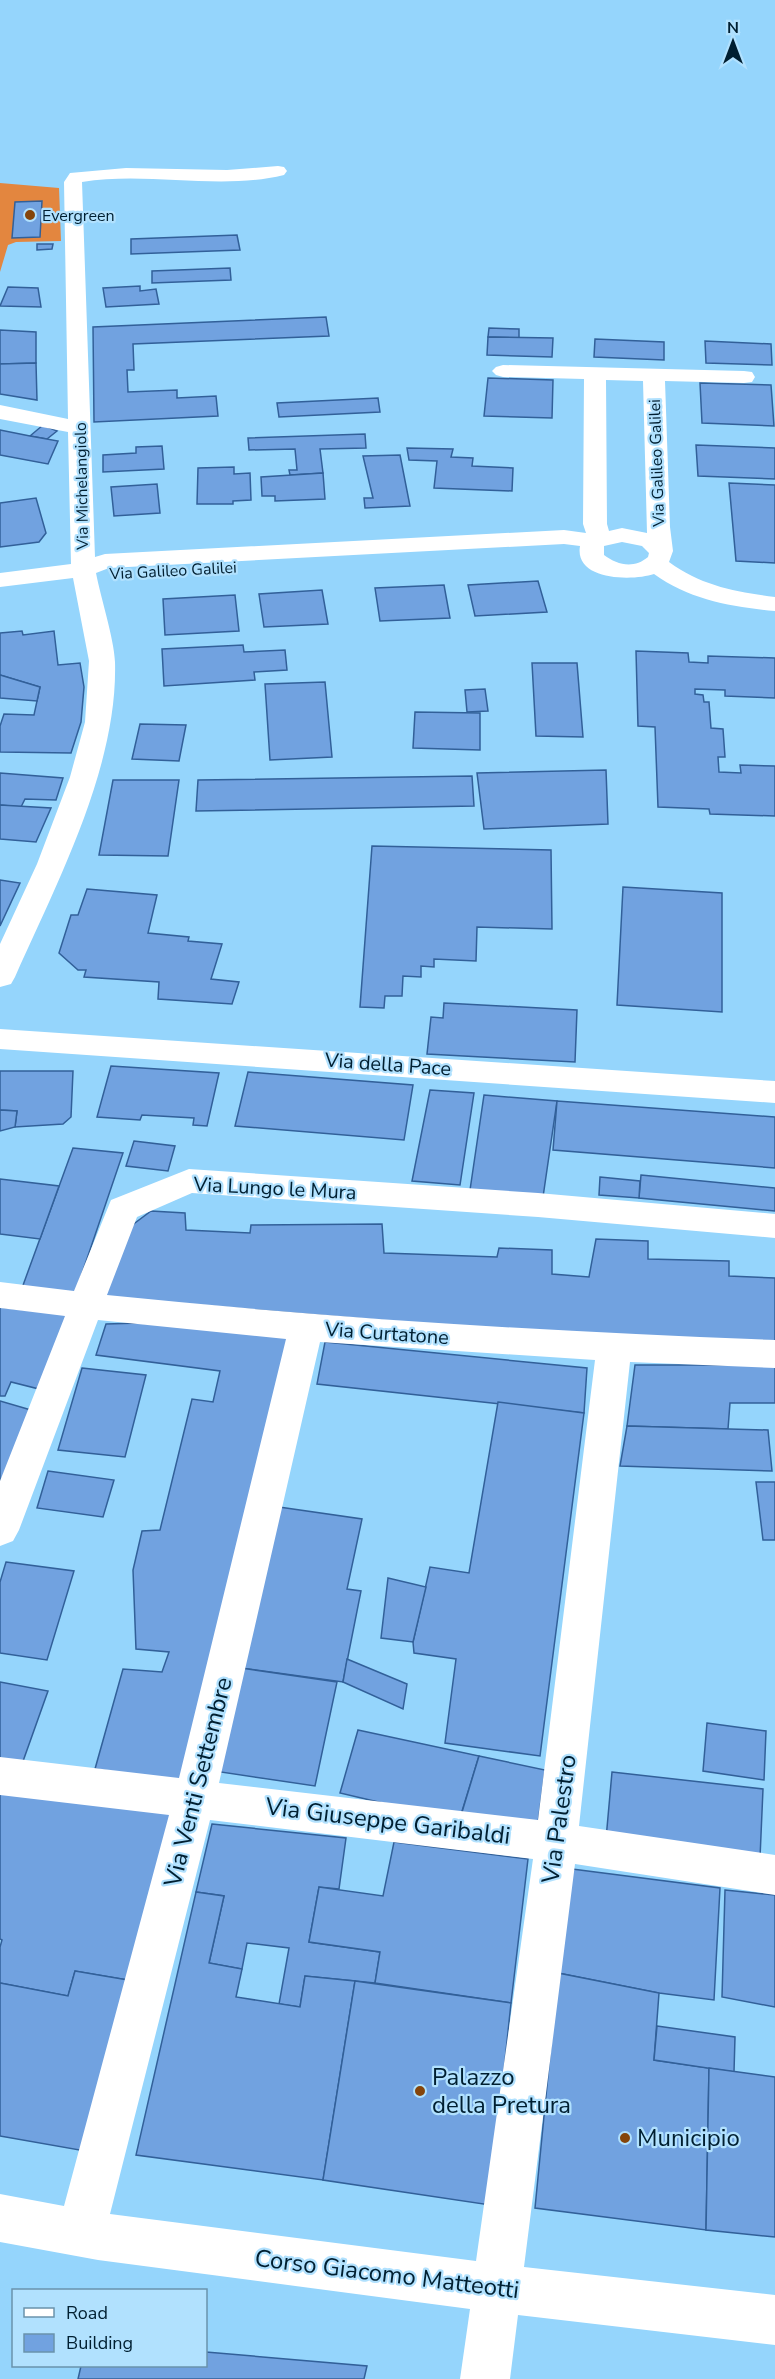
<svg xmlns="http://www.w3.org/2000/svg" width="775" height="2379" viewBox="0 0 775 2379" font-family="'Nunito Sans',sans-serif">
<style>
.green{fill:#e3863f}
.building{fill:#71a2e0;stroke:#326099;stroke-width:1.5}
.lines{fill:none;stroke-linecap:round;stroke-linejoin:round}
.street{fill:#fff;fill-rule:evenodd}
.secondary{fill:#fff;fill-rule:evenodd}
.poi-dot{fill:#85450b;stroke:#b1e1fe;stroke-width:2}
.labels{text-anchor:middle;stroke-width:4.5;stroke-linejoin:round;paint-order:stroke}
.far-poi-label{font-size:16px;fill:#001f31;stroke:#b1e1fe;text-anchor:start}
.far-street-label{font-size:16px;fill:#001f31;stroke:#b1e1fe}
.street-label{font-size:20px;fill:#001f31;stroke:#b1e1fe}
.near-street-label{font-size:24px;fill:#001f31;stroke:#b1e1fe}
.near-poi-label{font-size:24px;fill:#001f31;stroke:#b1e1fe;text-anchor:start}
</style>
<rect width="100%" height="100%" fill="#95d5fc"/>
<path class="green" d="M0 183 59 188 61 241 16 242 8 245 0 272Z"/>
<g class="building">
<path d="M42 201 40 237 12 238 15 202Z"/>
<path d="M237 235 240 250 131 254V239Z"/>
<path d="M37 244H53L52 249 37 250Z"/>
<path d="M230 268 231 280 152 283V271Z"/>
<path d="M140 286V291L156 289 159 304 106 307 103 288Z"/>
<path d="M8 287 38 288 41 307 0 306Z"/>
<path d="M326 317 329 336 133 344 134 370H127L128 392 177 390V398L216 396 218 416 94 422 93 327Z"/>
<path d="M489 328 519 329V338L488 337Z"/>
<path d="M0 330 36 332V363L0 364Z"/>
<path d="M488 337 553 338 552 357 487 355Z"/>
<path d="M595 339 664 342V360L594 357Z"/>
<path d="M705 341 771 344 772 365 706 363Z"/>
<path d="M36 363 37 400 0 394V364Z"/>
<path d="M488 378 553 380 552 418 484 416Z"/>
<path d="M700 383 771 385 774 426 702 423Z"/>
<path d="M378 398 380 412 279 417 277 403Z"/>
<path d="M43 425 57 431 47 439 30 436Z"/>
<path d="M0 430 30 436 58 441 48 464 0 455Z"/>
<path d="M365 434 366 448 320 449 323 473 290 475 289 470H297L295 449 249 450 248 438Z"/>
<path d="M696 445 775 448V479L698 476Z"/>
<path d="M162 446 164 469 103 472V455L136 453V447Z"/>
<path d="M407 448 453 449 451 457 473 458 472 466 513 468 512 491 434 488 437 461 409 460Z"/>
<path d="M400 455 410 506 365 508 364 498H373L363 456Z"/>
<path d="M234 467V474L250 473 251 500 233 501V504H197L198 468Z"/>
<path d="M323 473 325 499 275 501V496H262L261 477Z"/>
<path d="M729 483 775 485V563L736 561Z"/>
<path d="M157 484 160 513 114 516 111 487Z"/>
<path d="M36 498 46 533 39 542 0 547V503Z"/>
<path d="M538 581 547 612 475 616 468 585Z"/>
<path d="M444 585 450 618 380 621 375 588Z"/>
<path d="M322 590 328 624 264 627 259 594Z"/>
<path d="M235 595 239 631 165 635 163 599Z"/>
<path d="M22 631 23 635 54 631 58 665 80 663 84 687 81 722 71 753 0 752V726L4 714 34 715 40 687 0 675V633Z"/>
<path d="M243 645 244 652 285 650 287 670 254 672 255 680 164 686 162 649Z"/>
<path d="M636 651 688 653 689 662 708 663V656L775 658V698L725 696V690L695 689V694L703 695 704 702H709L711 728 723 729 725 757H718L719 772 741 773 740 765 775 766V816L710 814 709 809 658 807 655 727 638 726Z"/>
<path d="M532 663H577L583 737 536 736Z"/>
<path d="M0 675 40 687 37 701 0 698Z"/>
<path d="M325 682 332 757 270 760 265 684Z"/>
<path d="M485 689 488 711 467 712 465 690Z"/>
<path d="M415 712 480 713V750L413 748Z"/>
<path d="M140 724 186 725 179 761 132 759Z"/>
<path d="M606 770 608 824 484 829 477 773Z"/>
<path d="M0 773 63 778 56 800 25 799 21 807 0 805Z"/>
<path d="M472 776 474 806 196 811 198 780Z"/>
<path d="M113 780H179L168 856 99 855Z"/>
<path d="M0 805 51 808 36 842 0 839Z"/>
<path d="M372 846 551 850 552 929 477 927 476 961 434 959V967L421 966V977L403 976 402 996H385L384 1008 360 1007Z"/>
<path d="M0 880 20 883 0 926Z"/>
<path d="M623 887 722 893V1012L617 1005Z"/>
<path d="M87 889 157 895 148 933 189 937 188 941 222 944 211 979 239 982 232 1004 158 999 159 982 84 977 86 970H78L59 953 71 915H78Z"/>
<path d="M444 1003 577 1010 575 1062 427 1054 431 1017 443 1018Z"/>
<path d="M111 1066 219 1073 207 1126 193 1125 194 1118 142 1115 140 1120 97 1117Z"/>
<path d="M0 1071H73L71 1117 63 1124 15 1127 17 1111 0 1110Z"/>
<path d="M248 1072 413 1085 404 1140 235 1126Z"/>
<path d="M430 1090 474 1093 460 1185 412 1181Z"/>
<path d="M484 1095 557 1101 543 1197 470 1190Z"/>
<path d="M557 1101 775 1117V1168L553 1150Z"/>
<path d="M0 1110 17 1111 15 1127 0 1131Z"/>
<path d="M134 1141 175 1146 168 1171 126 1166Z"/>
<path d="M73 1148 123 1153 75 1294 22 1288Z"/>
<path d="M641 1175 775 1188V1211L639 1198Z"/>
<path d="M600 1177 640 1181 639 1198 599 1195Z"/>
<path d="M0 1179 59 1186 40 1239 0 1234Z"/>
<path d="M151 1211 185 1213 186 1230 250 1233 251 1225 382 1224 384 1253 497 1257 499 1248 552 1250V1274L589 1277 596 1239 648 1241V1259L729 1261V1276L775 1278V1341L544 1334 100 1297 123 1232Z"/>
<path d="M0 1307 73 1315 43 1390 11 1382 5 1396H0Z"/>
<path d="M140 1323 297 1336 182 1782 95 1769 123 1669 162 1672 169 1652 136 1649 133 1570 142 1531 160 1530 192 1399 213 1402 220 1371 96 1355 106 1324Z"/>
<path d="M325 1342 587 1368 584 1413 317 1384Z"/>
<path d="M635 1365H775V1403H730L728 1429 627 1426Z"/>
<path d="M82 1368 146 1375 125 1457 58 1450Z"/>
<path d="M0 1401 31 1410 0 1484Z"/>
<path d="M498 1402 584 1413 540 1756 445 1743 456 1659 414 1653 413 1642 430 1567 469 1573Z"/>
<path d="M627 1426 768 1430 772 1471 620 1466Z"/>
<path d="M48 1471 114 1480 103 1517 37 1508Z"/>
<path d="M756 1482H775V1540H763Z"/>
<path d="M279 1507 362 1519 347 1589 361 1591 343 1682 241 1668Z"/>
<path d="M6 1562 74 1571 47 1660 0 1653V1582Z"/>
<path d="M388 1578 426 1587 413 1642 381 1638Z"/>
<path d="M347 1659 407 1684 403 1709 343 1682Z"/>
<path d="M241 1668 337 1682 315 1786 214 1771Z"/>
<path d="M0 1682 48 1691 22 1764 0 1759Z"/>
<path d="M707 1723 766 1731 764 1780 703 1771Z"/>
<path d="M358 1730 479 1756 459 1821 340 1793Z"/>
<path d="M479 1756 545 1770 537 1831 459 1822Z"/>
<path d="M612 1772 763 1789 760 1858 606 1839Z"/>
<path d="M0 1789 172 1814 128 1980 75 1971 68 1996 0 1983V1947L2 1940 0 1939Z"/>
<path d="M212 1824 346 1838 339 1889 319 1887 309 1942 380 1952 375 1983 305 1976 300 2007 279 2004 289 1948 247 1943 242 1969 209 1963 224 1896 196 1892Z"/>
<path d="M394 1842 528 1859 511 2003 375 1983 380 1952 309 1942 319 1887 383 1896Z"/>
<path d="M572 1869 720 1888 714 2000 659 1993 558 1973Z"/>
<path d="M725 1890 775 1895V2007L722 1997Z"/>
<path d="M196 1892 224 1896 209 1963 242 1969 236 1997 300 2007 305 1976 355 1981 323 2180 136 2155Z"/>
<path d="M75 1971 128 1980 85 2151 0 2136V1983L68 1996Z"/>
<path d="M558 1973 659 1993 654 2060 709 2068 706 2230 535 2208Z"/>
<path d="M355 1981 511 2003 490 2205 323 2180Z"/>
<path d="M657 2026 735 2037 734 2072 654 2060Z"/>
<path d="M709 2068 775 2077V2237L706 2230Z"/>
<path d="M206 2352 367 2366 364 2379H78L81 2366H206Z"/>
</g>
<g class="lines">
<g class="street">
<path d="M278 166 284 167 287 171 284 175C218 191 149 171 82 182L95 557 105 554 564 530 586 533 583 524 584 379 503 377 496 375 492 371 496 367 503 365 744 371 752 372 755 377 752 382 744 383 665 381 670 527 673 551 669 562C702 586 736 592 775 597V611C732 607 690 600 654 574 633 581 574 581 580 546L564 544 109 568 96 573C101 599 114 638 115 662 118 768 57 882 15 977L11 984 0 987V944L37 864 70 777 85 722 89 661 73 578 0 587V573L71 564 68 432 0 419V405L68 419 64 182 70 173 126 168 227 170ZM606 380 643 381 647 533 622 528 609 531 607 524ZM622 542 642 546 649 553 648 557C634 569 617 565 604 555V546Z"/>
<path d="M189 1169 538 1193 775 1214V1238L538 1217 192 1193 137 1217 107 1295C330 1318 552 1332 775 1340V1368L630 1362 579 1826 775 1855V1895L575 1864 524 2267 775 2295V2345L518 2315 510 2379H460L470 2309 98 2260 0 2242V2194L64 2206 169 1815 0 1795V1757L179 1778 286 1339 98 1320 19 1530 13 1541 0 1546V1481L65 1316 0 1308V1282L74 1291 111 1200ZM320 1342 595 1360 538 1820 219 1783ZM210 1820 533 1859 476 2261 110 2214Z"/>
</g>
<path class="secondary" d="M0 1029 775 1081V1103L0 1049Z"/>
</g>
<g class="poi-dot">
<circle cx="30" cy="215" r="6"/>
<circle cx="420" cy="2091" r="6"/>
<circle cx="625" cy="2138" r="6"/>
</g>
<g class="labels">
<g class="far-poi-label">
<text x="42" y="221">Evergreen</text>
</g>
<g class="far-street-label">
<text transform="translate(656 463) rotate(-92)" y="6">Via Galileo Galilei</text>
<text transform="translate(81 486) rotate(-91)" y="6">Via Michelangiolo</text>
<text transform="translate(173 570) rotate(-3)" y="6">Via Galileo Galilei</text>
</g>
<g class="street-label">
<text transform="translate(388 1064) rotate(4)" y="7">Via della Pace</text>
<text transform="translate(275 1188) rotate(3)" y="7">Via Lungo le Mura</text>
<text transform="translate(387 1333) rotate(4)" y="7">Via Curtatone</text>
</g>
<g class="near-street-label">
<text transform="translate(198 1782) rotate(-76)" y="8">Via Venti Settembre</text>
<text transform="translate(559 1819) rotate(-82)" y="8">Via Palestro</text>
<text transform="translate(388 1821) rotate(7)" y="8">Via Giuseppe Garibaldi</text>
<text transform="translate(387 2274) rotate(7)" y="8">Corso Giacomo Matteotti</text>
</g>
<g class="near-poi-label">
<text x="432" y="2085">Palazzo<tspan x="432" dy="28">della Pretura</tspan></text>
<text x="637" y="2146">Municipio</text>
</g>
</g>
<rect x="12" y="2289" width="195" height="78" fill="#b1e1fe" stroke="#6a93ac" stroke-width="1.5"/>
<rect x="24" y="2308" width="30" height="9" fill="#ffffff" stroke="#6a93ac" stroke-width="1.5"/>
<text x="66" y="2319" font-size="18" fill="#001f31">Road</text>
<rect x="24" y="2334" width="30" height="18" fill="#71a2e0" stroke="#6a93ac" stroke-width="1.5"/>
<text x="66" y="2349" font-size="18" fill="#001f31">Building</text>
<g transform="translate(733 42)" stroke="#b1e1fe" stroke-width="4.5" paint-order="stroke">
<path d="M0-4.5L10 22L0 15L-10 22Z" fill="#001f31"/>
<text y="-9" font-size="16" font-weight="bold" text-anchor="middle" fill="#001f31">N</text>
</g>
</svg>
